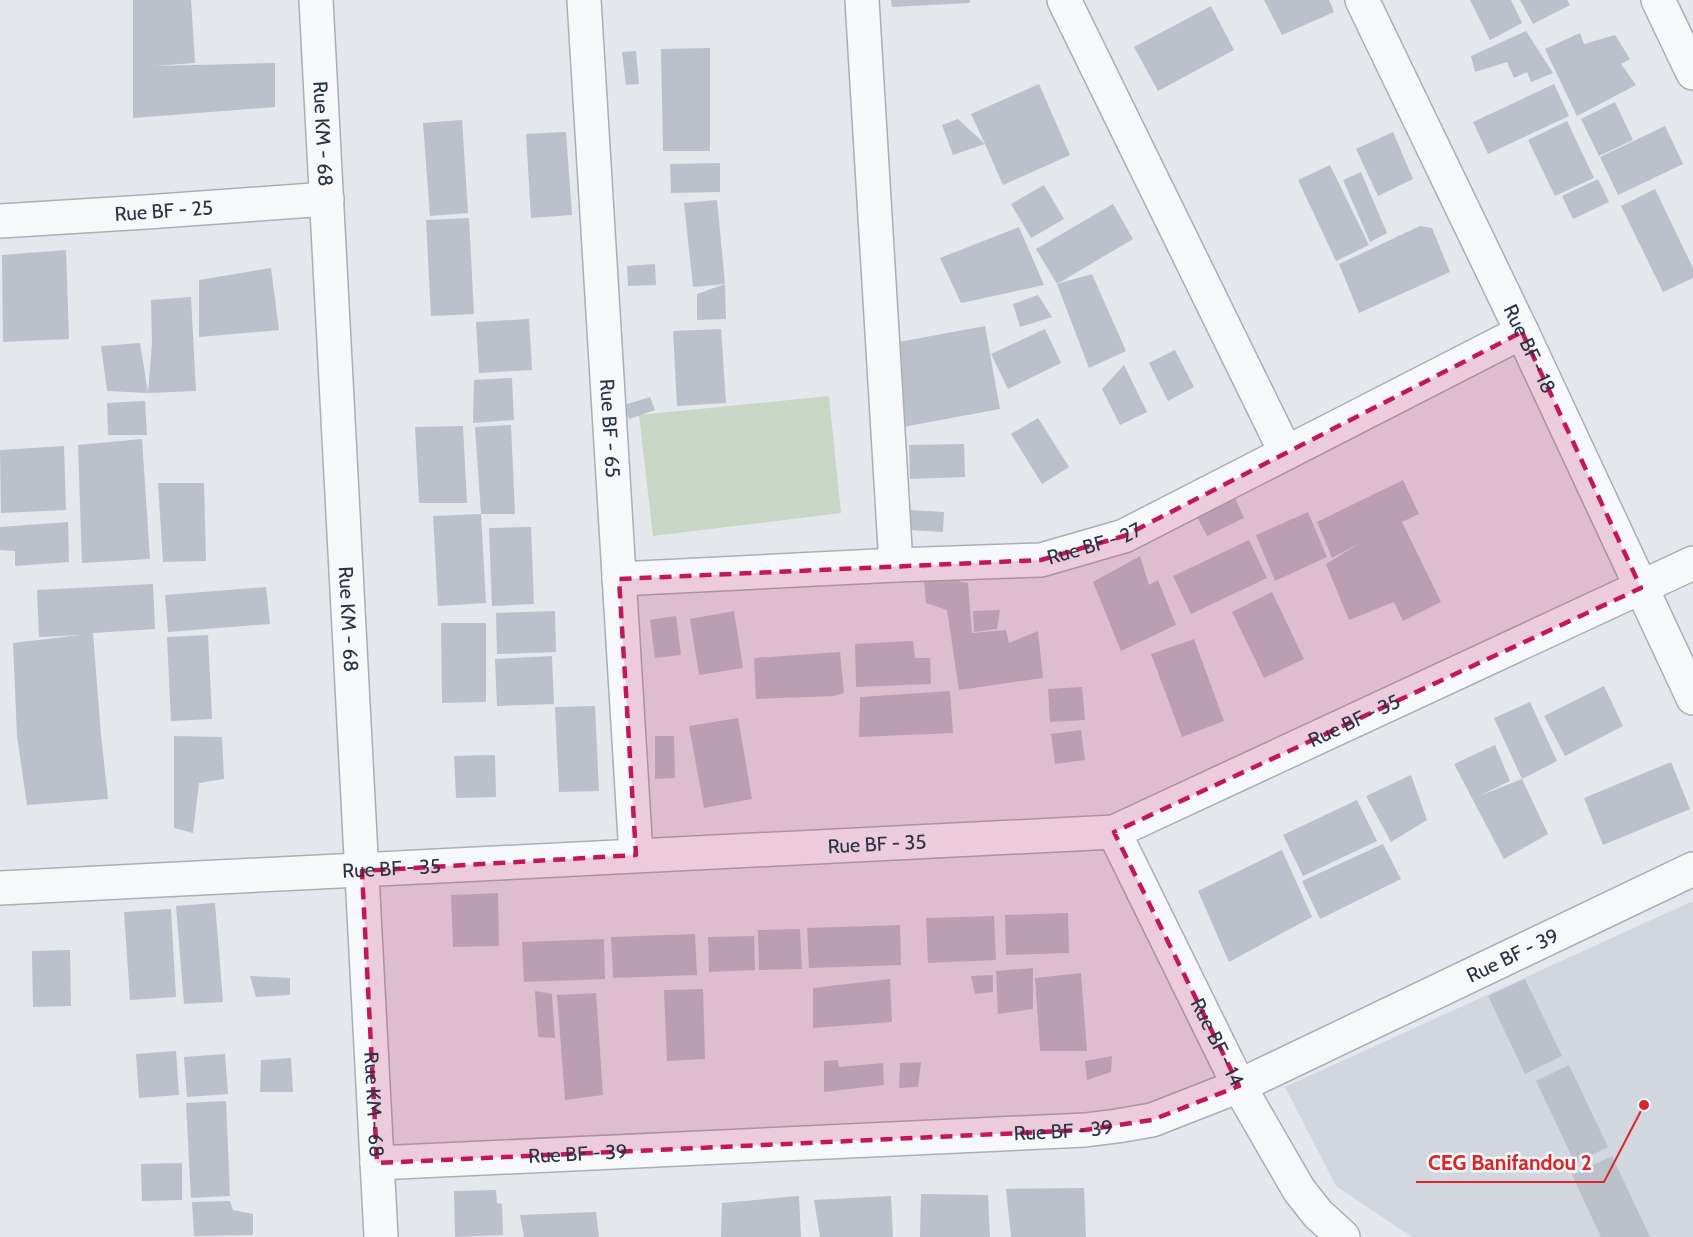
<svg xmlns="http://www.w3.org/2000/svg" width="1693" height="1237" viewBox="0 0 1693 1237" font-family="Cabin,sans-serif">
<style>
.built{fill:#d2d6de}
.green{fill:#c9d6c5}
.building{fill:#bbc0ca}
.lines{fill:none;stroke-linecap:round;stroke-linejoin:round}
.minor-casing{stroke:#a9aeb7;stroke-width:36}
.minor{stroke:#f7f8fa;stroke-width:33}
.marked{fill:#c2185b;fill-opacity:0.2;stroke:#c2185b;stroke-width:4.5;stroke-dasharray:12 8;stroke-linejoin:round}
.labels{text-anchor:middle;stroke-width:5;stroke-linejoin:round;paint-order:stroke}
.street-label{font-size:20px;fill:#2b3445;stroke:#f4f6f9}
.leader{fill:none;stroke:#d62828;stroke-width:2}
.callout-dot{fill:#d62828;stroke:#f4f6f9;stroke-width:2}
.callout-label{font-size:21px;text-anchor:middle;font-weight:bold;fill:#d62828;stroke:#f4f6f9;stroke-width:5;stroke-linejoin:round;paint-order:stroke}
</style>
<rect width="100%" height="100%" fill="#e4e7ec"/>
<path class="built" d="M1693 901V1237H1412L1336 1186 1285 1087Z"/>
<path class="green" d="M829 396 841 513 653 536 639 415Z"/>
<g class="building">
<path d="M133 0H191L195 63 153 66 275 63V107L133 118Z"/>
<path d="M891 0H970V3L892 7Z"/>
<path d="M1264 0H1329L1334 12 1282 35Z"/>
<path d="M1470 0H1511L1522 23 1490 40Z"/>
<path d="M1520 0H1567L1570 5 1533 24Z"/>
<path d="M1211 6 1234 50 1158 91 1134 47Z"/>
<path d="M1526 31 1553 73 1531 82 1527 72 1514 78 1507 62 1475 72 1471 56Z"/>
<path d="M1580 33 1584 44 1615 35 1630 59 1621 64 1636 85 1577 116 1545 49Z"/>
<path d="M710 48V151H663L661 49Z"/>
<path d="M636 51 639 84 626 85 622 52Z"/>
<path d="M1039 84 1070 155 1003 185 985 144 953 155 942 125 958 119 985 144 971 114Z"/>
<path d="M1554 84 1569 116 1488 154 1473 122Z"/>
<path d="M1615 102 1633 140 1599 156 1581 119Z"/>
<path d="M462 120 468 213 430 216 423 123Z"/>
<path d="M1567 121 1594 178 1555 196 1528 140Z"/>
<path d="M1665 126 1683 164 1618 195 1600 157Z"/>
<path d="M566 132 572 215 531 218 526 134Z"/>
<path d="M1393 132 1413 179 1378 196 1356 149Z"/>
<path d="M720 163V192L671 193 670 164Z"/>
<path d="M1330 165 1369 245 1336 261 1298 180Z"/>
<path d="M1361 172 1387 233 1370 242 1343 180Z"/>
<path d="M1598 179 1609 202 1573 219 1562 196Z"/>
<path d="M1044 185 1064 219 1031 238 1011 204Z"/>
<path d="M1655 189 1693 268V278L1663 292 1621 206Z"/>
<path d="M717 200 725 284 693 287 684 203Z"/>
<path d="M1113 204 1133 239 1057 284 1036 249Z"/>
<path d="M469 218 474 314 431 316 426 220Z"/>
<path d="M1420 226 1432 228 1450 272 1359 313 1339 264Z"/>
<path d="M1019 227 1044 285 961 303 940 258Z"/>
<path d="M66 250 69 339 3 342 2 255Z"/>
<path d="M655 264 656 285 628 286 627 266Z"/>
<path d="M271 268 279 330 199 337V280Z"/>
<path d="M1092 274 1126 351 1089 368 1057 284Z"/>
<path d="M725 284 726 319 697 320V294Z"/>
<path d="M1038 295 1052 317 1020 327 1013 304Z"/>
<path d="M191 297 196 391 148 393 152 343 151 300Z"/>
<path d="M529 319 532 370 479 373 476 322Z"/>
<path d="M985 326 1000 409 903 427 888 344Z"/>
<path d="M721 329 726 403 677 406 673 331Z"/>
<path d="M1045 329 1061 363 1008 389 991 354Z"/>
<path d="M140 343 148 393 107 391 101 346Z"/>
<path d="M1175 350 1194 387 1168 401 1149 363Z"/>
<path d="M1124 365 1147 412 1120 425 1102 389Z"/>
<path d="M512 378 514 420 473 423 474 380Z"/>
<path d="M650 397 655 410 629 419 624 405Z"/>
<path d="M145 401 147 435H108L107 403Z"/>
<path d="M1038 418 1069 467 1042 484 1011 434Z"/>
<path d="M511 425 515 514H481L475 427Z"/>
<path d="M463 426 467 503H419L415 427Z"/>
<path d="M142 439 150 559 82 563 78 445Z"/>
<path d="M964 444 965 477 910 479 909 445Z"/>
<path d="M64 446 66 510 1 513 0 450Z"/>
<path d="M1403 480 1419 514 1402 522 1441 602 1403 621 1394 602 1349 620 1326 564 1360 543 1332 558 1317 522Z"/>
<path d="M158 483H204L206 561 163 562Z"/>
<path d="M1233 493 1244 518 1207 536 1195 513Z"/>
<path d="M910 510 944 512 943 532 908 530Z"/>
<path d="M1308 512 1327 557 1275 581 1256 535Z"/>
<path d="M481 514 486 603 438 606 433 516Z"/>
<path d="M68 522 69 562 15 566V551L0 550V527Z"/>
<path d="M531 527 534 604 492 606 489 528Z"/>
<path d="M1249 540 1267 578 1191 614 1173 576Z"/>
<path d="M1140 556 1149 585 1158 580 1176 625 1121 651 1093 582Z"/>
<path d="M957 567 960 582 968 583 972 633 1006 630 1009 643 1038 631 1043 678 959 690 947 610 926 603 923 568Z"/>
<path d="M153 584 155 629 93 633 101 735 108 799 27 805 17 736 13 643 81 635 39 637 37 590Z"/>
<path d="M266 587 270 624 168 632 165 595Z"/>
<path d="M1272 592 1304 659 1264 678 1232 612Z"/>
<path d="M1000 610 997 629 974 632 973 611Z"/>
<path d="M555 611 556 652 497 654 496 613Z"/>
<path d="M734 611 743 668 699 675 690 619Z"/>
<path d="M676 616 681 655 655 658 650 620Z"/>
<path d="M441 623H486V702L442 703Z"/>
<path d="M208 635 212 719 171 721 167 637Z"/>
<path d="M1194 639 1224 721 1182 737 1151 654Z"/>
<path d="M913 641 915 658H930L931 684 856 687 855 644Z"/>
<path d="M840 652 844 693 834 696 756 699 754 658Z"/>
<path d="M552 656 554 704 497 706 495 659Z"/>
<path d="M1604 686 1623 726 1565 756 1544 716Z"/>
<path d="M1082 687 1085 720 1050 722 1048 689Z"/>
<path d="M950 691 953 733 859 737 860 697Z"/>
<path d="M1530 702 1557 761 1522 779 1494 718Z"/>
<path d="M595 706 599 791 559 792 555 707Z"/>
<path d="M738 718 752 799 704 808 689 726Z"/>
<path d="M1081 730 1085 760 1055 764 1051 734Z"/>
<path d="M174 736 222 737 224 779 199 783 193 833 174 828Z"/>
<path d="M655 736H674L675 778 655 779Z"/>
<path d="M1495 745 1510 781 1479 796 1522 779 1548 834 1504 859 1454 764Z"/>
<path d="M495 755 496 797 456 798 454 756Z"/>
<path d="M1671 762 1690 809 1603 845 1584 798Z"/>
<path d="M1411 775 1427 820 1391 842 1366 796Z"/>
<path d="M1357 800 1377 841 1303 876 1283 835Z"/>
<path d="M1383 844 1401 879 1320 919 1302 881Z"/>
<path d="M1282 850 1312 917 1229 962 1198 891Z"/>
<path d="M498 893 499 946 453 947 451 895Z"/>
<path d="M215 903 223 1002 184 1004 176 906Z"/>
<path d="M171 909 176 997 130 1000 124 912Z"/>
<path d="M1068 913 1069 953 1006 955 1005 915Z"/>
<path d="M994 916 996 960 928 963 926 918Z"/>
<path d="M900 925 901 965 809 968 807 928Z"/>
<path d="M800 929 802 969 759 970 758 930Z"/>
<path d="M695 934 697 975 613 978 611 937Z"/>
<path d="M754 936 755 970 709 972 708 937Z"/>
<path d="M604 939 605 979 524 982 522 942Z"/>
<path d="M70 950 71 1006 33 1007 32 951Z"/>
<path d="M1033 968V1009L998 1014 996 971Z"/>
<path d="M1081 973 1087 1051H1040L1035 978Z"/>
<path d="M993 975V992L975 994 971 976Z"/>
<path d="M250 976 290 978V995L256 997Z"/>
<path d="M890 979 892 1022 813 1028V988Z"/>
<path d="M1525 979 1562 1056 1525 1074 1488 996Z"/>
<path d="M703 989 705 1059 667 1061 664 990Z"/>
<path d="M535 991 552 994 555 1038 538 1037Z"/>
<path d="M596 993 603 1095 565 1100 557 995Z"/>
<path d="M176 1051 179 1095 139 1098 136 1054Z"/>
<path d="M225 1054 228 1094 187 1097 184 1057Z"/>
<path d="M1112 1056 1111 1072 1087 1080 1085 1061Z"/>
<path d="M291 1058 293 1092H260L261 1060Z"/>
<path d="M838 1060 839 1067 883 1063 884 1085 824 1092V1061Z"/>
<path d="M921 1062 918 1087 899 1088 900 1063Z"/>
<path d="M1569 1065 1608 1147 1575 1163 1536 1081Z"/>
<path d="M226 1101 230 1196 191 1198 186 1103Z"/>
<path d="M1612 1156 1650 1237H1601L1572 1175Z"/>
<path d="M182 1163V1200L142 1201 141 1164Z"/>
<path d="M1084 1188 1086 1237H1011L1006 1189Z"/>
<path d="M496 1190 497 1203 502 1204 503 1235 455 1237 454 1191Z"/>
<path d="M921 1194 988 1195 990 1237H920Z"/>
<path d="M799 1196 801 1237H721L722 1203Z"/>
<path d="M891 1196 893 1237H820L814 1200Z"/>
<path d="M230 1201 233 1210 253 1214V1235L194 1236 192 1202Z"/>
<path d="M596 1212 599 1237H524L520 1215Z"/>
</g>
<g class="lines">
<g class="minor-casing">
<g id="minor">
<path id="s1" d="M316 0 381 1237"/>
<path id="s2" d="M584 0 636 855"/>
<path d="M862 0 896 565"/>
<path d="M1064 0 1286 453"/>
<path id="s3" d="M1362 0 1522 332 1693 698"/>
<path d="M1658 0 1693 73"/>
<path id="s4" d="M0 221 146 212 327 199"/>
<path id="s5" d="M619 579 896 565 1041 560 1124 536 1522 332"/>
<path id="s6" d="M1114 832 1239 1086 1299 1190 1318 1214 1343 1237"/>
<path id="s7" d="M0 888 1114 832 1693 563"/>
<path id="s8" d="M377 1163 1085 1130 1117 1126 1152 1120 1239 1086 1693 869"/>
</g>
</g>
<use href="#minor" class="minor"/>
</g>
<path class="marked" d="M1522 332 1641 588 1114 832 1239 1086 1152 1120 1085 1130 377 1163 362 871 636 855 619 579 1041 560 1082 548 1124 536Z"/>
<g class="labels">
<g class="street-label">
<text dy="7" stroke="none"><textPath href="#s1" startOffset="134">Rue KM - 68</textPath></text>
<text dy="7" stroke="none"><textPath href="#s4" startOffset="164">Rue BF - 25</textPath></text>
<text dy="7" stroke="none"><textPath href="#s3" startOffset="387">Rue BF - 18</textPath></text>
<text dy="7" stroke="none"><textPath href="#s2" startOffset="429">Rue BF - 65</textPath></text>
<text dy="7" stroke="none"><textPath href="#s5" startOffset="478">Rue BF - 27</textPath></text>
<text dy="7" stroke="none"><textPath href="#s1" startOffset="620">Rue KM - 68</textPath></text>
<text dy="7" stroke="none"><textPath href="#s7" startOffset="1380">Rue BF - 35</textPath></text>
<text dy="7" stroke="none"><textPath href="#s7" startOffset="878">Rue BF - 35</textPath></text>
<text dy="7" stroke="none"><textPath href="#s7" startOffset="392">Rue BF - 35</textPath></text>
<text dy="7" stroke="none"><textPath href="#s8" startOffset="1173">Rue BF - 39</textPath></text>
<text dy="7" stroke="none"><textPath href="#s6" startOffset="234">Rue BF - 14</textPath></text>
<text dy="7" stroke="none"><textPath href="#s1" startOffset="1106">Rue KM - 68</textPath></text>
<text dy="7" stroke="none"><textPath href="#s8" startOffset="687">Rue BF - 39</textPath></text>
<text dy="7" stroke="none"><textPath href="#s8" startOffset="201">Rue BF - 39</textPath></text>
</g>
</g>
<path class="leader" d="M1644 1105L1604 1182H1416"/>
<circle class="callout-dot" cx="1644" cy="1105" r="6"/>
<g class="callout-label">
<text x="1510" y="1170">CEG Banifandou 2</text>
</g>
</svg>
